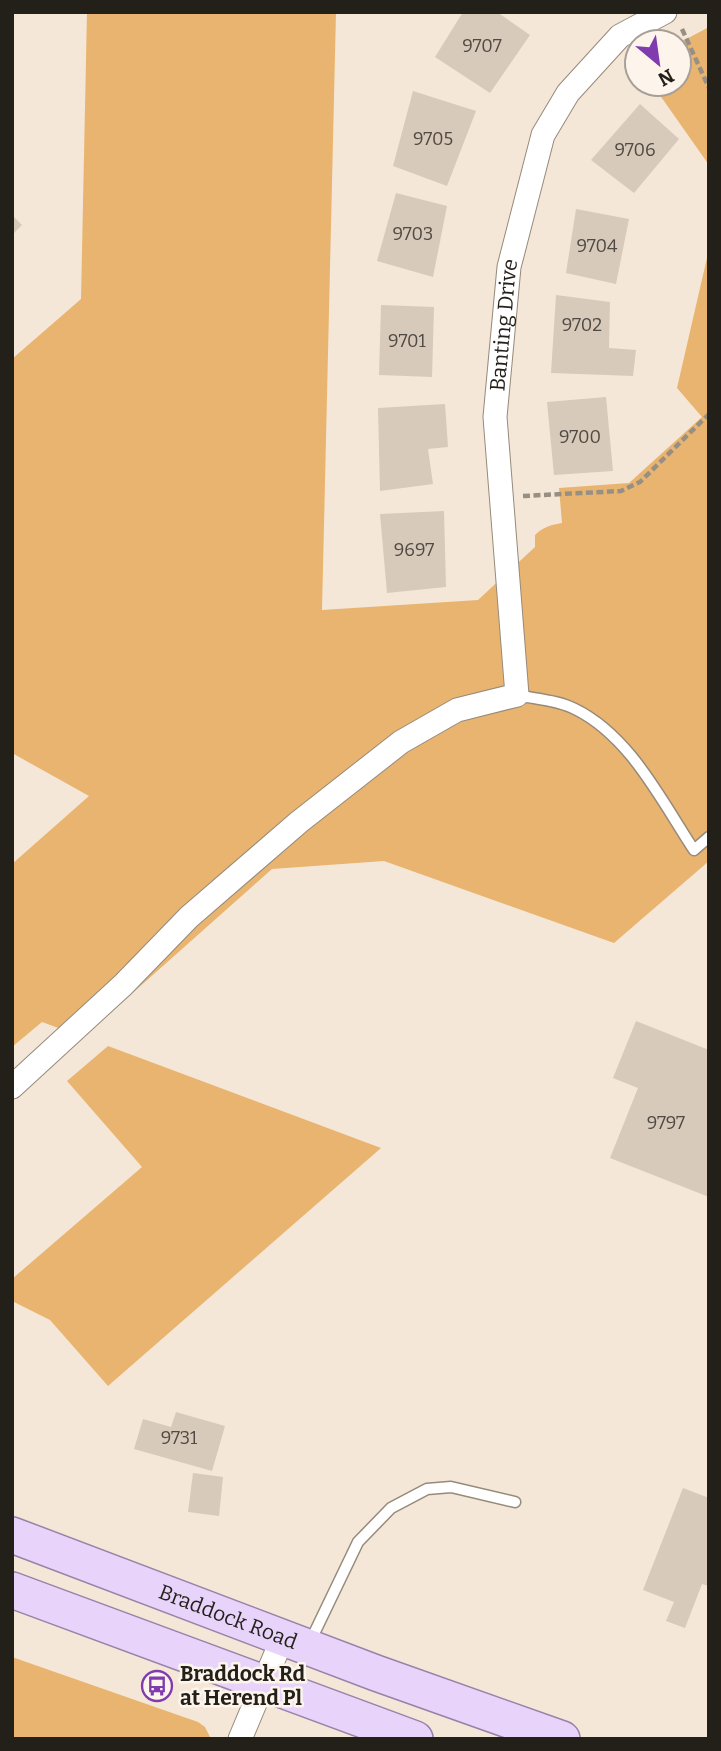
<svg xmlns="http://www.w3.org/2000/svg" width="721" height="1751" viewBox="0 0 721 1751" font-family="Bitter,serif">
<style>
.green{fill:#e9b46f}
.building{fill:#d7cabb}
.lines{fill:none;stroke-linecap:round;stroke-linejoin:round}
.service-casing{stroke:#968a7b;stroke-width:13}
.minor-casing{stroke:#968a7b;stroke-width:25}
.primary-casing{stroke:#9982a9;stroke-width:38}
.path{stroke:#988f83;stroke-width:4.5;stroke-dasharray:7 3.5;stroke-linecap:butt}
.service{stroke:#fff;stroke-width:10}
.minor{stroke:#fff;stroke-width:23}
.primary{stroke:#e8d4fa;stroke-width:35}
.labels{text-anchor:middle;stroke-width:5;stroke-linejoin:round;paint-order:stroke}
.number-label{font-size:18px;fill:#504a42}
.street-label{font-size:21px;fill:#231f19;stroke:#fdf5ec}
.poi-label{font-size:21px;font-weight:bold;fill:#231f19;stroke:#fdf5ec;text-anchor:start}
</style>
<rect width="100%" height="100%" fill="#f4e7d7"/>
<g class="green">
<path d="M87 12H336L322 610 478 600 535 547V535C543 527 551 525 562 523L559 488 629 483 702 417 677 388 709 249V861L614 943 384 861 272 869 83 1037 42 1022 12 1047V864L89 796 12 753V359L81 299Z"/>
<path d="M709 27V165L652 84H679V43Z"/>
<path d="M108 1046 381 1148 108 1386 50 1320 12 1301V1279L142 1167 67 1081Z"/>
<path d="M12 1657 198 1722 205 1727 211 1739H12Z"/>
</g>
<g class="building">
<path d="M463 12H497L530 35 490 93 435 57Z"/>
<path d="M413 91 476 111 447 186 393 166Z"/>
<path d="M640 104 679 139 634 193 591 160Z"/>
<path d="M396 193 447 206 433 277 377 261Z"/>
<path d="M576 209 629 219 616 284 566 273Z"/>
<path d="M12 215 22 225 12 235Z"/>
<path d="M556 295 610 302 609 348 636 350 633 376 551 373Z"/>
<path d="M381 305 434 307 432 377 379 375Z"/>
<path d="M606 397 613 471 554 475 547 402Z"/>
<path d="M445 404 448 447 428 449 433 484 380 491 378 408Z"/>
<path d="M444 511 446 587 387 593 380 514Z"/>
<path d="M636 1021 709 1050V1197L610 1158 638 1088 613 1078Z"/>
<path d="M176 1412 225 1426 212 1471 134 1449 143 1419 171 1427Z"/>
<path d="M193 1473 223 1477 219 1516 188 1512Z"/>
<path d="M683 1488 709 1498V1586L702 1584 685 1628 666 1621 674 1602 643 1590Z"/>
</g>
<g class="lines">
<g class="service-casing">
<g id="service">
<path d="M517 695C535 699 558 700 575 709 630 736 661 800 694 850L709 837"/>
<path d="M310 1642 358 1542 391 1508 427 1489 451 1487 515 1502"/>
</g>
</g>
<g class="minor-casing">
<g id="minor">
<path id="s1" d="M12 1087 123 985 189 917 299 822 401 742 457 710 517 695 495 417 509 267 543 135 568 93 620 36 665 12"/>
<path d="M240 1739 283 1637"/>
</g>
</g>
<g class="primary-casing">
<g id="primary">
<path id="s2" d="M12 1535 376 1673 562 1739"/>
<path d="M12 1590 415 1739"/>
</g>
</g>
<g class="path">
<path d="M682 29 709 88"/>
<path d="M523 496 621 491 640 482 709 414"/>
</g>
<use href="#service" class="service"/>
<use href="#minor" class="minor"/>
<use href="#primary" class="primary"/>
</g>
<defs>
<g id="bus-ring" transform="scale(1.575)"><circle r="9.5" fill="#fdf5ec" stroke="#803baf" stroke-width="1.5"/><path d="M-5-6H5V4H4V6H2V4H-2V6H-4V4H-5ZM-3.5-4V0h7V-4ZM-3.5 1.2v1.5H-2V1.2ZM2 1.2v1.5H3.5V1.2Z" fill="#803baf"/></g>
</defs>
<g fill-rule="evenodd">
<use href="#bus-ring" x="157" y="1686"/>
</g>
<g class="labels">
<g class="number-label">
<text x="482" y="52">9707</text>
<text x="433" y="145">9705</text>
<text x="635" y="156">9706</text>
<text x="413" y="240">9703</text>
<text x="597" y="252">9704</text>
<text x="582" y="331">9702</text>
<text x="407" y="347">9701</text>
<text x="580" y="443">9700</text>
<text x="414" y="556">9697</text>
<text x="666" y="1129">9797</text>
<text x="179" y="1444">9731</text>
</g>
<g class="street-label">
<text dy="7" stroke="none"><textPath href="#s1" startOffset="1018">Banting Drive</textPath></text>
<text dy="7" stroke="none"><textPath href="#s2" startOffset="231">Braddock Road</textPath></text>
</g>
<g class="poi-label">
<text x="180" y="1681">Braddock Rd<tspan x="180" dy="24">at Herend Pl</tspan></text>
</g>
</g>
<rect width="721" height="1751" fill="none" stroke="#231f19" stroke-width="28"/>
<g transform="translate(658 63) rotate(151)"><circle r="33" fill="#fdf5ec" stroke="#a69f98" stroke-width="2"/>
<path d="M0-5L12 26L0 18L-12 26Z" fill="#803baf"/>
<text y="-10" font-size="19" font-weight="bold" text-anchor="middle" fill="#231f19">N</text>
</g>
</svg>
